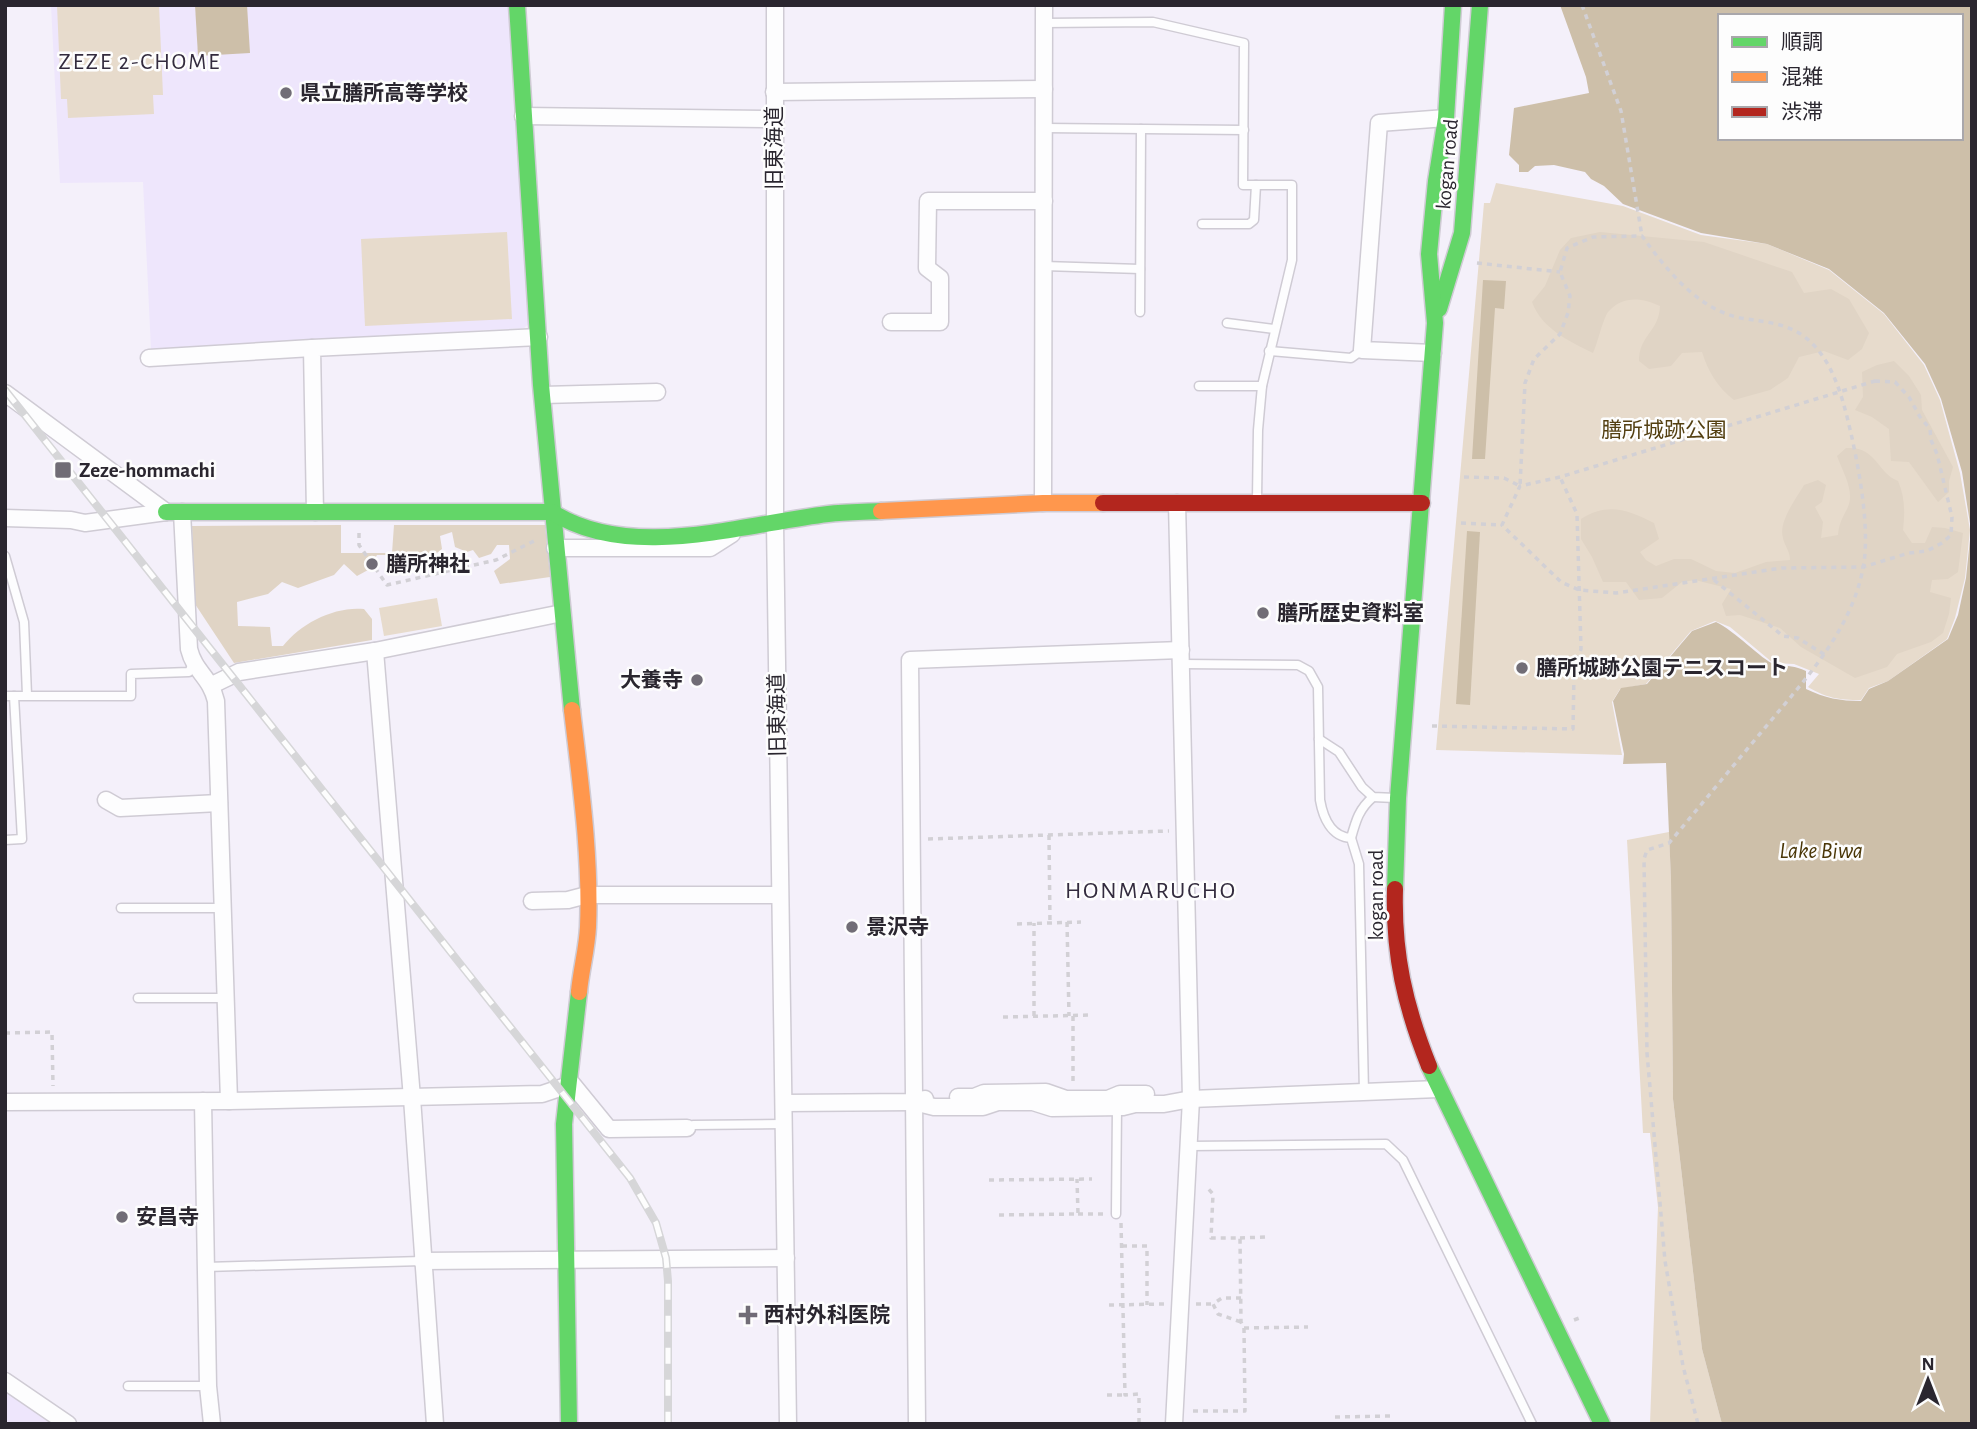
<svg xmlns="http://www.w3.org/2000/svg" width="1977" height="1429" viewBox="0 0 1977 1429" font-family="'Alegreya Sans','Noto Sans JP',sans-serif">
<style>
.built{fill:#eee6fc}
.green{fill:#e7dbcc}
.forest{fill:#e0d4c5}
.water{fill:#cdbfa9;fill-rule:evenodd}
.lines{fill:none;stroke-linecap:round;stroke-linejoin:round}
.lane-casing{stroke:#cfcbd4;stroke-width:11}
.street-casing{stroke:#cfcbd4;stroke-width:19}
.fast-casing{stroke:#cfcbd4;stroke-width:19}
.slow-casing{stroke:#cfcbd4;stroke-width:19}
.jam-casing{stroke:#cfcbd4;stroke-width:19}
.path{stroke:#d2d0d5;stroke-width:3.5;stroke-dasharray:5 5;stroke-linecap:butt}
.lane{stroke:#fdfdfe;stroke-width:8}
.street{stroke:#fdfdfe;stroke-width:16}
.fast{stroke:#63d668;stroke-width:16}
.slow{stroke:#ff974d;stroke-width:16}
.jam{stroke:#b3261e;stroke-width:16}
.rail-casing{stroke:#d6d6d8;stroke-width:8}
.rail{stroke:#fdfdfd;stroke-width:5;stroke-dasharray:16;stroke-linecap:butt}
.poi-dot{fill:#716d76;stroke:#fdfdfd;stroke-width:2.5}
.labels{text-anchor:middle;stroke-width:5;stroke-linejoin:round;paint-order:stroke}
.poi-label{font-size:21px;font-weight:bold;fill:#2a262f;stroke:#fdfdfd;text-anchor:start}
.street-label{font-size:21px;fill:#2a262f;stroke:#fdfdfd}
.park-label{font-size:21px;fill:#533f11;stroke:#fdfdfd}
.neighbourhood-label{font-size:23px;letter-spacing:2px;fill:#332b3e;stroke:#fdfdfd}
.water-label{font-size:23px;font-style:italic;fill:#4a3606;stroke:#fdfdfd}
.quarter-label{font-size:24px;letter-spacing:2px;fill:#332b3e;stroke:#fdfdfd}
</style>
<rect width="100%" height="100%" fill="#f4f0fa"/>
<g class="built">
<path d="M51 5H511L530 323 524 328 151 349 143 182 60 183Z"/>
<path d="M5 1387 56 1424H5Z"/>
</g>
<g class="green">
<path d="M57 5H159L163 95H153L154 114 68 118 67 99H61Z"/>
<path d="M1496 183 1623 206 1701 235 1767 244 1829 270 1884 314 1924 365 1940 400 1960 473 1970 530 1965 578 1955 618 1947 639 1888 681 1869 688 1861 700C1838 700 1827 698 1808 687L1819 674 1794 664 1773 663 1730 627 1715 621 1691 631 1646 684 1620 689 1612 702 1622 755 1436 750 1484 203H1490Z"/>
<path d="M507 232 512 319 365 326 361 239Z"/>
<path d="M437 598 442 626 384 636 379 608Z"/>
<path d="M1669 832 1671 880 1673 1099 1702 1349 1722 1424H1650L1658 1207 1650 1133H1643L1627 840Z"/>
</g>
<g class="forest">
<path d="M1600 232 1704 242 1792 272 1804 293 1831 289 1849 299 1869 333 1862 349 1848 360 1824 351 1799 357 1788 378 1770 390 1734 400C1717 387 1708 371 1702 352L1682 353 1671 366 1649 369 1639 361C1639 335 1659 332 1660 306 1643 298 1623 295 1609 311 1603 317 1598 343 1593 353 1569 341 1542 329 1532 302L1545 286 1560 250 1571 238Z"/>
<path d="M1894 361 1909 376 1921 395 1922 410 1953 467 1949 481V492L1938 502 1909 462 1891 461 1889 429 1872 417 1855 410 1863 397 1862 372 1877 365Z"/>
<path d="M1846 448C1877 446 1876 472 1898 481 1905 497 1905 512 1903 530L1912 543H1925L1932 527 1945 528 1963 533 1958 572 1948 579 1932 580 1930 592 1951 598 1949 614 1943 633 1931 642 1897 654 1887 667 1855 678 1801 647 1780 628 1740 615 1726 616 1722 604 1731 589 1695 580 1682 582 1662 598 1639 600 1626 582H1603L1592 557 1581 539V519C1608 502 1628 510 1654 523L1659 539 1640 552 1646 560 1656 566 1674 559H1691L1716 571 1735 573 1766 562 1790 560C1790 551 1785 547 1783 538 1778 522 1796 499 1804 485L1818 480 1826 485 1822 502 1815 507 1823 522 1821 538 1838 535C1839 523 1842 519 1847 509 1856 492 1843 473 1837 456Z"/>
<path d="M341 525V553H392L394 525H545L550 577 500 584 494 571 510 559 509 545H497L491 554 479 558 473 550 467 552 455 547 452 532 440 536 442 549 420 566 401 570 390 555H377L368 570 357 576 344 564 334 575 298 588 282 582 268 594 237 602 238 626 270 627 272 646H283C301 623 335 606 364 609L372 619V640L234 663 195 604 192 526Z"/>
</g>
<g class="water">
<path d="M195 5H247L250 53 198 56Z"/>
<path d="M1560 5H1972V1424H1722L1702 1349 1673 1099 1671 880 1666 763 1623 764 1624 754 1613 701 1621 688 1647 684 1692 631 1716 622C1734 630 1762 660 1774 664 1786 667 1793 665 1806 671V689C1825 698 1840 701 1861 701L1869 689 1888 681 1948 639 1958 615 1966 578 1971 530 1962 472 1941 399 1925 364 1884 313 1829 269 1767 244 1701 233 1623 204 1604 186 1591 179 1585 172 1554 165 1535 166 1528 172H1519V165L1509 155 1514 108 1589 93 1586 77ZM1720 16H1961V138H1720Z"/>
<path d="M1483 280 1506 281 1504 309 1495 308 1485 459H1472Z"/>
<path d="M1467 531 1480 532 1470 705 1456 704Z"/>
</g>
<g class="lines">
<g class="lane-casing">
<g id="lane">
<path d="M1044 23 1153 22 1244 43 1243 185H1292V260L1262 386 1258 430 1257 499"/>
<path d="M1045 128 1244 130"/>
<path d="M1202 224H1249L1254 220 1256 185"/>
<path d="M1044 266 1140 269"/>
<path d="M1140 312 1141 129"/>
<path d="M1227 323 1274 329"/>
<path d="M1269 351 1351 358 1362 350"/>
<path d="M1199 386H1262"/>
<path d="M5 556 24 622 27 695"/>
<path d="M1181 664 1298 665 1309 671 1318 687 1320 800C1323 817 1331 837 1351 838L1359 864 1364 1092"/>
<path d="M5 696H131V674L189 672 193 664"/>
<path d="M1319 739 1339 752 1362 787 1373 797 1395 798"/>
<path d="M1351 838C1356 820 1359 809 1373 797"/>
<path d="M5 840 22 839 14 696"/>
<path d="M121 908H223"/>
<path d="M138 998H226"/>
<path d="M687 1128 693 1125 784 1124"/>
<path d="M1189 1146 1386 1144 1403 1160 1532 1424"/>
<path d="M1116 1214 1117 1107"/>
<path d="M206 1267 422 1261"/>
<path d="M128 1386H208"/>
</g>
</g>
<g class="street-casing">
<g id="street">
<path d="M775 5V524L788 1424"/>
<path d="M774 92 1044 89"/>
<path d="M523 116 774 119"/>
<path d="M891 322H940V278L927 268 928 201H1044"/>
<path d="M1433 353 1362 350 1379 123 1446 118"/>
<path d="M149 358 312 348"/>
<path d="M5 393 166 512"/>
<path d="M543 395 657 392"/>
<path d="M1043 503 1044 5"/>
<path d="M182 512 189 649C195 673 210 676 216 701L229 1101"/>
<path d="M315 512 312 348 539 337"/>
<path d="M5 518 71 520 85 523 166 512"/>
<path d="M555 548H710L732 534"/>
<path d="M375 651 412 1098 435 1424"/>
<path d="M212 685 239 672 375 651 562 613"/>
<path d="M106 800 120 808 219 803"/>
<path d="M532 901 568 900 587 895H778"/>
<path d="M569 1080 609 1129 687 1128"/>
<path d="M958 1097H974L984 1093 1046 1092 1066 1099H1108L1120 1094H1146"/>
<path d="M203 1101 208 1386 212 1424"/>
<path d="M5 1102 229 1101 542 1094 569 1085"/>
<path d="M914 1102 934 1107H983L998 1102H1033L1052 1108 1123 1107 1135 1104H1164L1191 1099 1438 1089"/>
<path d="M784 1103 914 1102 925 1099"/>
<path d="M422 1261 786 1258"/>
<path d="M5 1381 68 1424"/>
<path d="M917 1424 910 660 1181 650"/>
<path d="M1174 1424 1191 1099 1177 503"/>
</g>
</g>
<g class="fast-casing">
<g id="fast">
<path d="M517 5 541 385 572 710"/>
<path d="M1439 309 1462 233 1480 5"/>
<path d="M166 512H552C630 562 743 524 828 514 846 512 864 512 881 511"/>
<path d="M1395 889 1398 798 1435 323 1429 254 1436 181 1446 118 1453 5"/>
<path d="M1429 1066 1602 1424"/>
<path d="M569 1424 564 1124 579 992"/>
</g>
</g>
<g class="slow-casing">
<g id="slow">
<path d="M881 511 1043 503H1103"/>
<path d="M572 710C580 780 591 856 588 927 587 949 581 970 579 992"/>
</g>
</g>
<g class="jam-casing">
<g id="jam">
<path d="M1103 503H1422"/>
<path d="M1395 889C1393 954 1405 1006 1429 1066"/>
</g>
</g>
<g class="path">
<path d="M1582 5 1621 111 1642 236"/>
<path d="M1477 263 1560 272"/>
<path d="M1875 381 1895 382 1909 397 1920 417 1930 429 1931 440 1937 454 1952 517 1951 535 1942 543 1927 551 1909 553 1863 567 1782 568 1616 593 1579 590 1561 582 1502 525 1520 486 1560 477Z"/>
<path d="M1464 477 1504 478 1520 486 1525 383 1534 359 1560 334 1568 313 1570 296 1560 272 1567 248 1593 237 1642 236C1666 269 1695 306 1736 317 1758 322 1782 321 1802 335 1834 357 1844 403 1852 438 1860 475 1869 525 1864 563 1853 630 1805 679 1764 729 1732 767 1701 805 1669 843L1647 850 1644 859 1647 1053 1665 1261 1683 1366 1698 1424"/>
<path d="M1461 523 1502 525"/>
<path d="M359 533V545L387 585 496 560 536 540"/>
<path d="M1714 580 1783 636 1798 638 1825 655"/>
<path d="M1432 726 1573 729 1574 674 1581 649 1577 514 1560 477"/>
<path d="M1049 835 1050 923"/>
<path d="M928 839 1169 831"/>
<path d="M1067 922 1069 1016"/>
<path d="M1017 924 1081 922"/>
<path d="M1034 1016V923"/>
<path d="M1073 1016V1084"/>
<path d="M1003 1017 1092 1015"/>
<path d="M5 1033 52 1032 53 1086"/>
<path d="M989 1180 1092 1179"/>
<path d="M1078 1214H1104"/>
<path d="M999 1215 1078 1214 1077 1179"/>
<path d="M1121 1223 1125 1395 1139 1394V1424"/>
<path d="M1240 1238 1265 1237"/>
<path d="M1122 1246H1147V1305"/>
<path d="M1241 1298H1222L1213 1304 1218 1314 1241 1322"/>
<path d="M1196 1304H1212"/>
<path d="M1109 1305 1164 1304"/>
<path d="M1574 1320 1582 1317"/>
<path d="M1244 1328 1308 1327"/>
<path d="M1107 1395H1125"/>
<path d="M1193 1411H1245L1244 1328 1241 1322 1240 1238H1211L1213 1194 1206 1186"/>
<path d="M1335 1417 1391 1416"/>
</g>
<use href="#lane" class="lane"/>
<use href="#street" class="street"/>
<use href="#fast" class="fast"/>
<use href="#slow" class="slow"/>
<use href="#jam" class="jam"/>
<g class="rail-casing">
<path id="rail" d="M5 390 630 1178 656 1223 666 1258 668 1281V1424"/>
</g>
<use href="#rail" class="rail"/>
</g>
<g class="poi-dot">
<circle cx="286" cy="93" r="7"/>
<rect x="54" y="461" width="18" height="18" rx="3.5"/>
<circle cx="372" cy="564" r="7"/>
<circle cx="1263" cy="613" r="7"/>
<circle cx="1522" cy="668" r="7"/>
<circle cx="697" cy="680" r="7"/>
<circle cx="852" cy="927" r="7"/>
<circle cx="122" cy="1217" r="7"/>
<path d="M744.5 1304.5h7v7h7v7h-7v7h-7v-7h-7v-7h7z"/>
</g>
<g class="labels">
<g class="poi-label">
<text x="300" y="100">県立膳所高等学校</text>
<text x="79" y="477">Zeze-hommachi</text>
<text x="386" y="571">膳所神社</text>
<text x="1277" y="620">膳所歴史資料室</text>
<text x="1536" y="675">膳所城跡公園テニスコート</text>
<text x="683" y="687" text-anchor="end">大養寺</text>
<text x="866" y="934">景沢寺</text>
<text x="136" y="1224">安昌寺</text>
<text x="764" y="1322">西村外科医院</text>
</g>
<g class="street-label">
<text transform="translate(774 148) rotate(-90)" y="7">旧東海道</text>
<text transform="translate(1447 164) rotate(-85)" y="7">kogan road</text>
<text transform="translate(777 715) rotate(-91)" y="7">旧東海道</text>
<text transform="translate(1376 895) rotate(-90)" y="7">kogan road</text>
</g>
<g class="park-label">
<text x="1664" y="437">膳所城跡公園</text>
</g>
<g class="neighbourhood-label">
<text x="140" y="69">ZEZE 2-CHOME</text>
</g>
<g class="water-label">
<text x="1821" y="858">Lake Biwa</text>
</g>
<g class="quarter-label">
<text x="1151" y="898">HONMARUCHO</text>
</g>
</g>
<rect width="1977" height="1429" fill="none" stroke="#2a262f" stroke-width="14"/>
<rect x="1718" y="14" width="245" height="126" fill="#fdfdfd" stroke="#a9a7ab" stroke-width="2"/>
<rect x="1732" y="37" width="35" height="10" fill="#63d668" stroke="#a9a7ab" stroke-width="2"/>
<text x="1781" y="49" font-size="21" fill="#2a262f">順調</text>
<rect x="1732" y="72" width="35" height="10" fill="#ff974d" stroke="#a9a7ab" stroke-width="2"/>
<text x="1781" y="84" font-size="21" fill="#2a262f">混雑</text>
<rect x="1732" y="107" width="35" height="10" fill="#b3261e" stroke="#a9a7ab" stroke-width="2"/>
<text x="1781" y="119" font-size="21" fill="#2a262f">渋滞</text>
<g transform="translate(1928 1380)" stroke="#fdfdfd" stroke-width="5" paint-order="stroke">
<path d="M0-5L12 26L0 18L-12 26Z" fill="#2a262f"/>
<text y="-10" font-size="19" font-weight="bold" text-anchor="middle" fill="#2a262f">N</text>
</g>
</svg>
